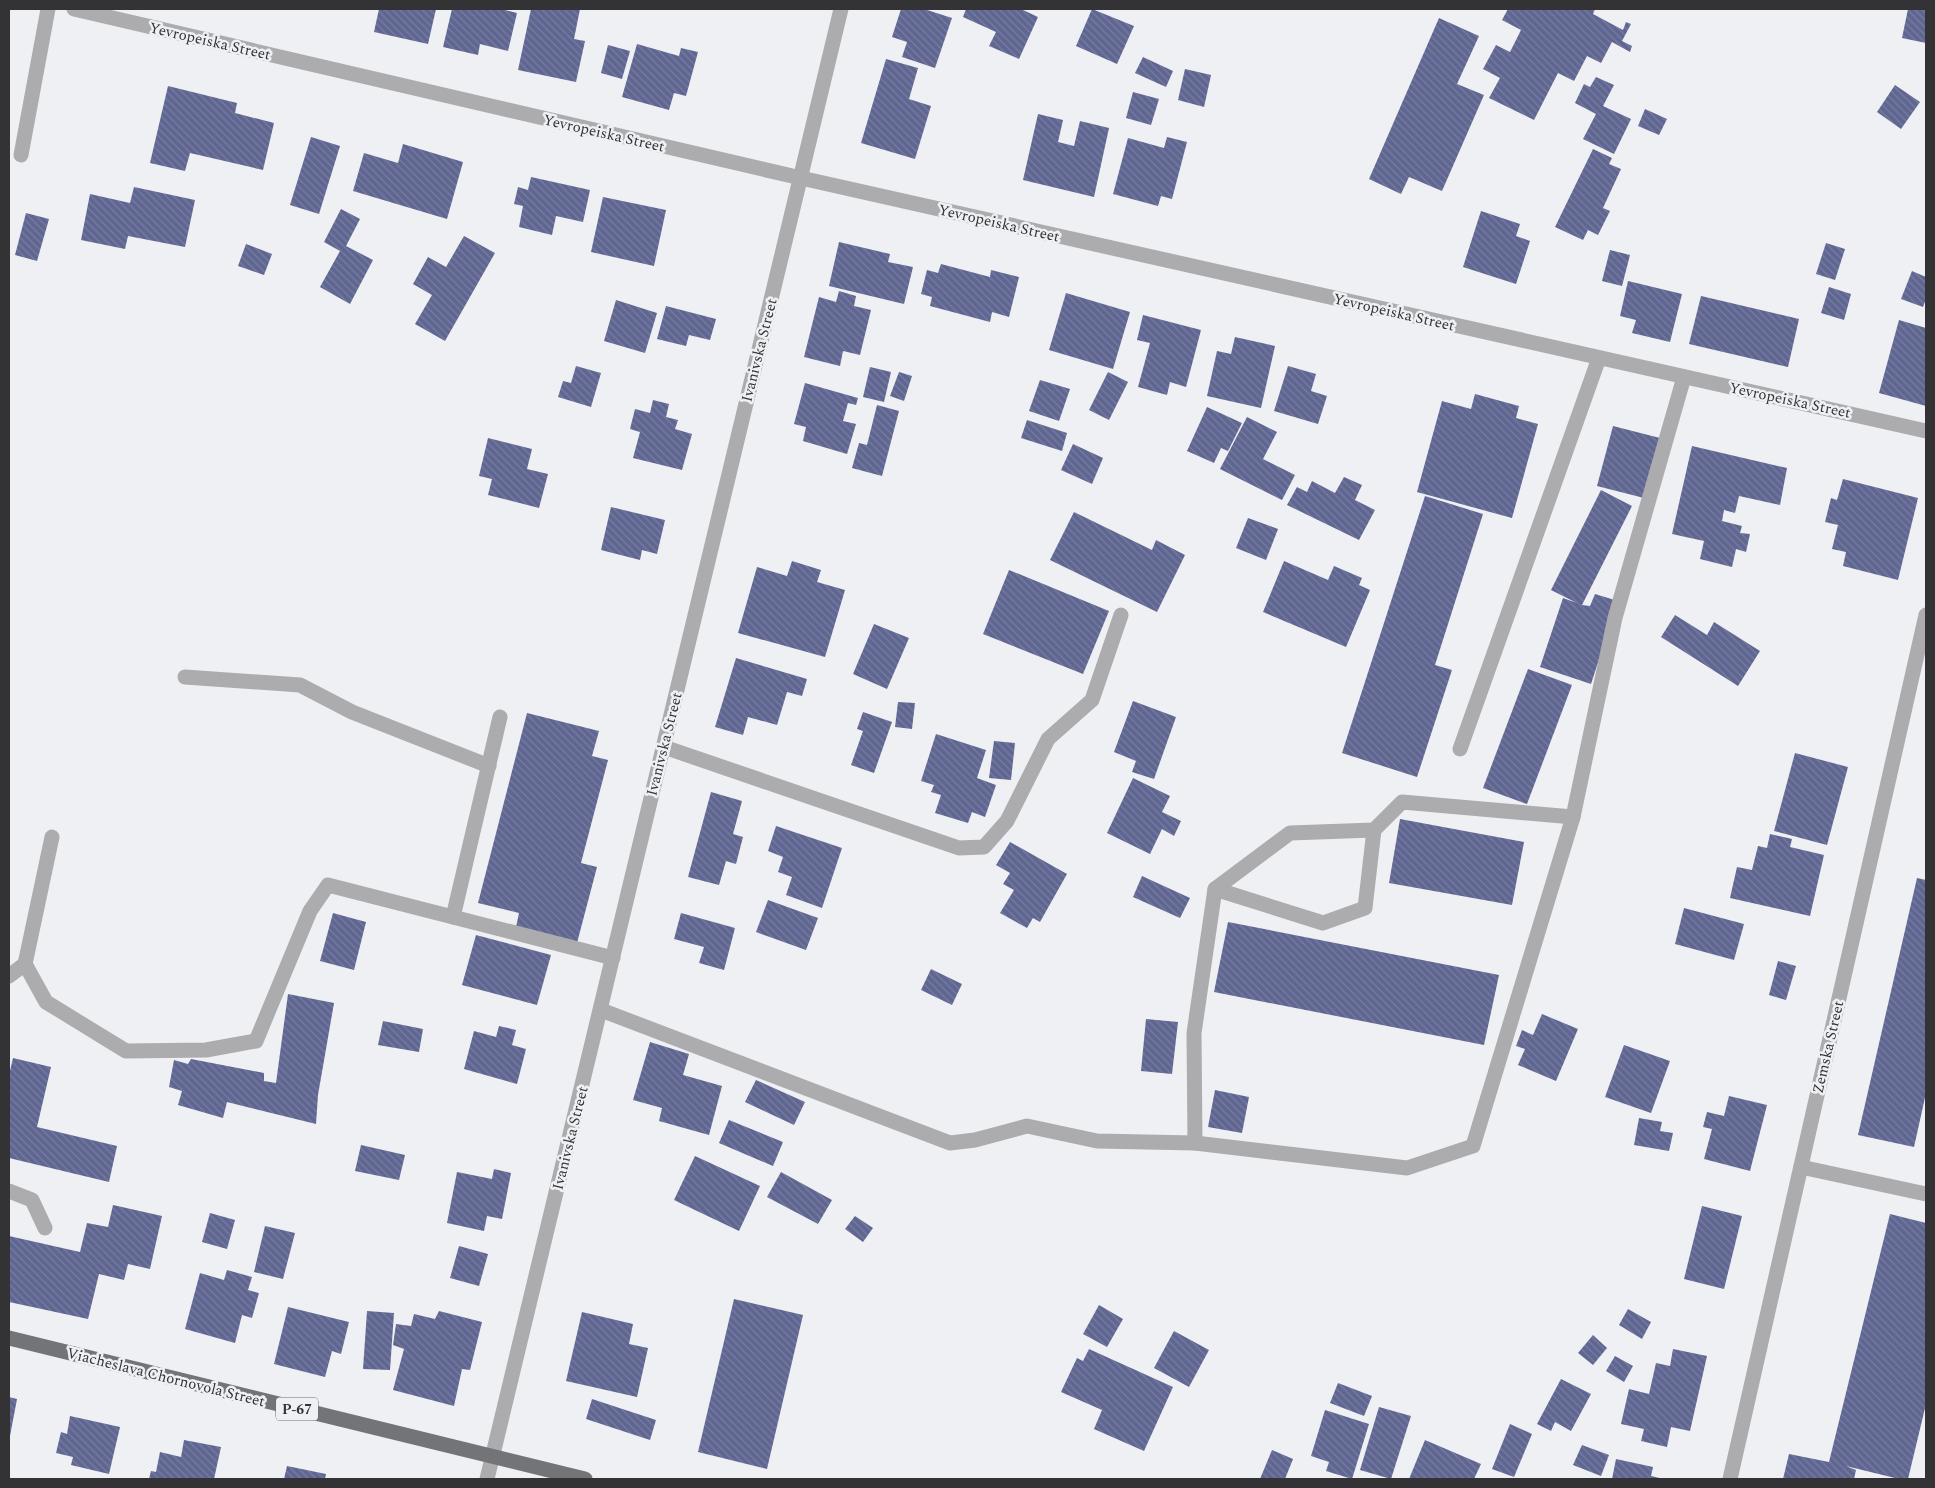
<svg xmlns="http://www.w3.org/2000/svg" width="1935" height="1488" viewBox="0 0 1935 1488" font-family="Spectral,serif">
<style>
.building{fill:url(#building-back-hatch)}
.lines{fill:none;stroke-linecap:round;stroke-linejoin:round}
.minor{stroke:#acacae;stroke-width:15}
.major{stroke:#737477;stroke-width:15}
.labels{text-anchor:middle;stroke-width:5;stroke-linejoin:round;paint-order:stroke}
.shield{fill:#eff0f4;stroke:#6b6c6e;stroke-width:1}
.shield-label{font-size:14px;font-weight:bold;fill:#333335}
.street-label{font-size:15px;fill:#333335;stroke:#eff0f4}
</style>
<defs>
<pattern id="building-back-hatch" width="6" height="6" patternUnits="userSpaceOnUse" patternTransform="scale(1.25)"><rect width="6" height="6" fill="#606692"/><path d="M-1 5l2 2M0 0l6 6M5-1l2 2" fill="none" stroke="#787d9e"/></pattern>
</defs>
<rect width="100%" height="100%" fill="#eff0f4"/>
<g class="building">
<path d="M379 9H436L428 44 374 32Z"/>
<path d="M452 9H501L517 13 508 51 480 44 478 55 443 47Z"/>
<path d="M531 9H580L574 39 585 41 576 82 518 70Z"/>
<path d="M901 9H924L952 18 935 68 902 57 907 42 892 37Z"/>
<path d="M966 9H1021L1038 17 1019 59 989 46 996 32 963 17Z"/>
<path d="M1092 9 1134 26 1117 64 1076 46Z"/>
<path d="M1508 9H1595L1593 14 1623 30 1626 22 1631 24 1622 41 1632 46 1630 52 1612 42 1601 63 1587 56 1574 81 1558 73 1534 120 1489 98 1500 78 1483 69 1496 45 1510 52 1521 30 1502 20Z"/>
<path d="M1908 9H1926V43L1902 38Z"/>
<path d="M1439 18 1479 36 1457 84 1484 95 1442 191 1409 177 1401 194 1369 179Z"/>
<path d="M637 44 679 56 681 48 698 52 686 96 674 93 669 110 622 97Z"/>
<path d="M608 45 630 51 622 79 601 73Z"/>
<path d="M1143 57 1173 71 1166 87 1135 73Z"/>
<path d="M886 59 918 68 909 99 931 106 915 159 861 143Z"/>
<path d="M1185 69 1211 75 1204 107 1178 100Z"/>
<path d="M1596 77 1614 85 1603 106 1631 119 1614 154 1583 139 1596 114 1575 103 1584 84 1590 87Z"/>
<path d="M1895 85 1920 102 1901 129 1877 112Z"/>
<path d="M168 86 237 103 235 113 274 123 263 170 190 153 185 171 150 163Z"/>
<path d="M1133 92 1159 99 1151 125 1126 118Z"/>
<path d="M1645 109 1667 119 1659 135 1638 126Z"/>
<path d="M1038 114 1063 120 1058 142 1074 146 1080 121 1109 128 1094 197 1023 180Z"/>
<path d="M311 137 340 146 319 214 290 205Z"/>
<path d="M1167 137 1187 142 1172 199 1161 196 1158 206 1113 194 1128 138 1164 148Z"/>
<path d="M403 144 463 162 447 219 353 191 364 153 398 163Z"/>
<path d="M1593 149 1612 158 1609 164 1621 169 1603 208 1610 211 1598 235 1588 230 1583 240 1555 227Z"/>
<path d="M531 177 590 190 583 222 556 216 552 235 519 227 523 206 514 204 518 187 528 190Z"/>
<path d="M134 187 195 200 185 247 128 236 125 249 81 240 90 194 130 203Z"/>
<path d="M603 197 666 210 654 266 591 252Z"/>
<path d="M341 209 360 219 346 246 373 260 350 304 320 287 340 251 324 242Z"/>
<path d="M1481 211 1520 224 1516 236 1530 241 1516 284 1463 267Z"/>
<path d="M26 213 49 219 37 261 15 255Z"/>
<path d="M464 236 495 253 445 341 415 324 432 295 413 284 428 257 446 267Z"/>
<path d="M839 242 890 254 888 262 913 267 904 304 829 286Z"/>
<path d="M1826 243 1845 249 1835 280 1816 274Z"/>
<path d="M246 244 272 254 264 275 238 266Z"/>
<path d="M1610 250 1630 255 1622 286 1602 281Z"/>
<path d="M941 264 990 277 991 270 1019 277 1009 317 992 312 990 322 930 306 932 297 921 294 927 270 938 273Z"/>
<path d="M1912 271 1926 277V299L1923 307 1901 299Z"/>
<path d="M1628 281 1682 294 1670 342 1632 333 1636 320 1620 316Z"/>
<path d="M1829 287 1851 294 1844 320 1821 313Z"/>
<path d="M839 291 856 296 854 306 871 310 860 355 843 351 840 366 804 357 819 297 836 302Z"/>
<path d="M1066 293 1130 312 1113 369 1049 350Z"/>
<path d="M1701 296 1799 319 1788 367 1689 344Z"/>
<path d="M616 300 657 313 645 353 604 341Z"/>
<path d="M666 306 716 319 710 340 689 335 686 346 657 339Z"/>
<path d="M1143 315 1201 330 1186 387 1170 382 1167 395 1138 387 1150 343 1137 340Z"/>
<path d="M1899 320 1926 328V406L1879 393Z"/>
<path d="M1235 337 1275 346 1261 408 1207 396 1217 351 1231 354Z"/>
<path d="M576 366 601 373 591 407 558 397 563 381 571 383Z"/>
<path d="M1288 366 1316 374 1311 391 1327 396 1318 424 1274 411Z"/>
<path d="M870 367 891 372 884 402 863 397Z"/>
<path d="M899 372 912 376 904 401 890 396Z"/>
<path d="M1108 372 1128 382 1109 420 1089 410Z"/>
<path d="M1040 380 1070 389 1059 421 1029 411Z"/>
<path d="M805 383 858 398 856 405 848 403 843 421 856 424 847 454 803 441 806 427 794 424Z"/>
<path d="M1475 394 1519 406 1516 418 1538 424 1512 518 1417 492 1442 401 1471 409Z"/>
<path d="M653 400 669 404 666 417 678 420 675 429 692 434 682 470 633 458 640 432 630 429 635 409 650 413Z"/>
<path d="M877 405 899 411 882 476 852 468 859 443 867 445Z"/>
<path d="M1207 407 1242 423 1228 451 1221 448 1214 463 1187 451Z"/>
<path d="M1247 417 1277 432 1263 459 1295 475 1282 500 1220 469Z"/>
<path d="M1027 420 1067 433 1062 451 1021 438Z"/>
<path d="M1613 426 1660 438 1644 498 1597 486Z"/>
<path d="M488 438 532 449 527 469 548 474 539 508 488 495 492 479 479 476Z"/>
<path d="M1073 444 1103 458 1092 484 1061 470Z"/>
<path d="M1692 446 1787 468 1780 505 1739 496 1735 513 1724 510 1722 521 1742 526 1740 533 1750 534 1746 552 1736 549 1732 567 1700 559 1704 541 1672 534Z"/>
<path d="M1344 477 1362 485 1355 500 1375 510 1359 540 1287 505 1297 487 1307 492 1312 481 1335 493Z"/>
<path d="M1843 479 1918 498 1898 580 1843 566 1846 552 1832 549 1838 525 1825 522 1831 498 1837 500Z"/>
<path d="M1601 490 1632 506 1582 605 1590 606 1595 594 1618 601 1591 684 1540 667 1563 598 1577 603 1551 590Z"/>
<path d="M1425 496 1483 514 1435 665 1452 670 1417 777 1342 753Z"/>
<path d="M611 507 665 520 657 554 642 550 640 560 601 550Z"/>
<path d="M1074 512 1152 550 1156 540 1185 555 1157 612 1050 560Z"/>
<path d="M1248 518 1278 529 1266 560 1236 548Z"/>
<path d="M792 561 821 570 817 582 845 590 825 657 738 633 757 567 787 576Z"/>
<path d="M1284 561 1328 580 1334 566 1362 578 1359 585 1370 590 1346 647 1263 612Z"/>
<path d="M1009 570 1109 611 1083 674 983 634Z"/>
<path d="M1675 615 1707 635 1714 622 1760 651 1738 686 1661 637Z"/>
<path d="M874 624 909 638 887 689 853 674Z"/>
<path d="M736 658 807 679 802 696 787 692 777 725 748 717 743 735 715 727Z"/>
<path d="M1528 669 1572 685 1527 804 1483 788Z"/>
<path d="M1133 701 1176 717 1154 779 1132 772 1136 761 1114 752Z"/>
<path d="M898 702 915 703 912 729 895 727Z"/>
<path d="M863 712 892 722 874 773 851 765 863 731 857 729Z"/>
<path d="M527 713 599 731 592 756 608 760 581 863 597 867 577 943 516 927 519 913 478 903Z"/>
<path d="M936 734 986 750 977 778 996 785 985 817 972 812 968 823 935 813 941 795 931 792 934 785 921 781Z"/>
<path d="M994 741 1015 743 1011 780 989 778Z"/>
<path d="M1795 753 1848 767 1827 845 1774 831Z"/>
<path d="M1133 778 1170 796 1162 812 1181 821 1174 836 1162 829 1150 854 1107 833Z"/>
<path d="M711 792 742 801 733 834 743 837 736 864 726 861 719 885 688 877Z"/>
<path d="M1400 819 1524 842 1512 905 1389 883Z"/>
<path d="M776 826 842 848 822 908 786 895 792 877 778 872 783 857 768 851Z"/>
<path d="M1770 834 1792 839 1790 847 1824 855 1810 916 1730 898 1737 867 1752 870 1758 846 1767 848Z"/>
<path d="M1010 842 1067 874 1040 922 1033 918 1027 928 1000 913 1014 890 1003 884 1010 873 996 865Z"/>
<path d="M1142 876 1190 898 1180 918 1133 897Z"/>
<path d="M1917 878 1926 880V1093L1914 1147 1858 1135Z"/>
<path d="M768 900 818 918 806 950 756 932Z"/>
<path d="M1684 908 1744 924 1734 960 1675 944Z"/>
<path d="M333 913 366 922 354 970 320 961Z"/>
<path d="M681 913 735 928 724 970 699 963 704 947 674 939Z"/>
<path d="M1228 922 1499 975 1484 1045 1214 992Z"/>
<path d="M476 935 551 955 537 1005 462 985Z"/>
<path d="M1778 961 1796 966 1786 1000 1769 995Z"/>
<path d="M931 969 962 984 952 1005 921 990Z"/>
<path d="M288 994 334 1003 318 1095 316 1124 227 1102 223 1118 178 1105 182 1091 169 1087 174 1060 188 1064 191 1059 264 1073V1081L276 1083Z"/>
<path d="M1542 1014 1578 1029 1556 1081 1518 1065 1525 1049 1516 1046 1522 1030 1533 1035Z"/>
<path d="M1146 1019 1178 1022 1172 1074 1141 1071Z"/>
<path d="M383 1021 423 1029 419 1052 378 1045Z"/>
<path d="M499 1026 516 1030 512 1045 526 1049 517 1084 464 1069 474 1031 496 1037Z"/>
<path d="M650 1042 689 1054 683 1075 722 1086 709 1135 659 1121 662 1108 633 1100Z"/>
<path d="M1624 1045 1670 1061 1651 1113 1605 1097Z"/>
<path d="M13 1058 51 1067 37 1127 117 1146 109 1182 9 1158V1075Z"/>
<path d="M756 1080 805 1102 794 1125 745 1102Z"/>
<path d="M1215 1090 1249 1097 1242 1133 1208 1127Z"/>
<path d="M1729 1096 1767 1105 1750 1171 1704 1159 1712 1129 1703 1127 1707 1112 1724 1116Z"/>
<path d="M1639 1118 1662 1122 1660 1131 1673 1133 1669 1151 1634 1145Z"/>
<path d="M729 1120 783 1142 773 1166 719 1143Z"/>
<path d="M361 1145 405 1155 399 1180 355 1171Z"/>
<path d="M695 1156 760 1186 739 1231 674 1200Z"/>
<path d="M494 1169 511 1173 502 1219 487 1216 484 1231 447 1223 457 1172 492 1179Z"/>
<path d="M781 1172 832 1200 818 1224 767 1197Z"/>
<path d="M113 1205 162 1216 150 1269 128 1264 124 1280 99 1274 88 1319 9 1302V1236L80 1252 87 1223 108 1227Z"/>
<path d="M1702 1206 1742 1216 1724 1289 1684 1279Z"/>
<path d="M210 1213 235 1220 227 1249 202 1242Z"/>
<path d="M1890 1214 1926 1223V1404L1908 1479H1899L1846 1466 1856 1470 1854 1479H1783L1789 1454 1829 1462Z"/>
<path d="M855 1216 873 1228 863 1242 845 1229Z"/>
<path d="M265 1226 295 1233 283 1279 254 1272Z"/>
<path d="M459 1246 488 1254 479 1286 450 1278Z"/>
<path d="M227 1270 252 1277 248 1290 259 1293 252 1318 242 1315 235 1343 185 1329 200 1273 224 1280Z"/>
<path d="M734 1299 803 1315 767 1469 698 1452Z"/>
<path d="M1099 1305 1123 1319 1107 1347 1083 1334Z"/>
<path d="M288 1307 349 1322 341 1354 332 1351 325 1377 274 1364Z"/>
<path d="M1628 1309 1651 1322 1642 1339 1619 1325Z"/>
<path d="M367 1311 394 1313 390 1370 363 1369Z"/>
<path d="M439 1311 482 1322 470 1370 462 1369 454 1406 393 1390 404 1349 393 1345 396 1324 411 1326 414 1314 435 1319Z"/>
<path d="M582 1312 633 1324 629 1344 648 1348 637 1397 566 1381Z"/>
<path d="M1174 1331 1209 1350 1189 1387 1154 1368Z"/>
<path d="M1593 1335 1607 1348 1593 1365 1578 1353Z"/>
<path d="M1089 1349 1173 1387 1144 1451 1094 1429 1102 1410 1061 1392 1077 1358 1083 1361Z"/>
<path d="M1673 1349 1707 1356 1690 1431 1671 1427 1667 1447 1641 1441 1644 1429 1621 1424 1629 1389 1649 1394 1656 1363 1670 1366Z"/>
<path d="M1615 1356 1633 1366 1624 1382 1606 1371Z"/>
<path d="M1561 1379 1591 1394 1571 1431 1555 1422 1551 1431 1537 1424Z"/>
<path d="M1338 1383 1372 1396 1364 1416 1330 1403Z"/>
<path d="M9 1397 17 1399 10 1436 9 1435Z"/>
<path d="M592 1399 656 1420 650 1440 586 1419Z"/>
<path d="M1379 1407 1411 1416 1391 1479 1360 1470Z"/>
<path d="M1325 1410 1369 1424 1352 1479 1326 1471 1329 1462 1311 1456Z"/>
<path d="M70 1416 120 1427 109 1474 71 1465 73 1457 56 1453 61 1432 67 1434Z"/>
<path d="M1510 1424 1532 1434 1514 1477 1492 1469Z"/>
<path d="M184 1440 221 1447 214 1479H149L151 1471 156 1472 160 1452 181 1457Z"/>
<path d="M1425 1440 1481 1464 1474 1479H1409Z"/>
<path d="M1582 1445 1609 1455 1601 1476 1573 1465Z"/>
<path d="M1272 1450 1293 1459 1285 1479H1260Z"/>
<path d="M1616 1459 1653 1467 1651 1476 1664 1479H1612Z"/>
<path d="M287 1466 326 1474 325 1479H284Z"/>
</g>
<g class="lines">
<g class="minor">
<path d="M74 9 801 178 1926 431"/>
<path d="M21 155 48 9"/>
<path d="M185 677 300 685 352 712 489 766"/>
<path d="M664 747 959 848 984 847 1007 821 1048 739 1092 700 1121 615"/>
<path d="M1460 749 1599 358"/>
<path d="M1215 889 1323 923 1365 908 1374 830 1402 802 1573 817"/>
<path d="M453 917 500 717"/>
<path d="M25 964 46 1002 126 1051 206 1050 256 1041 310 911 328 885 613 958"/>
<path d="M9 976 25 964 52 837"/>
<path d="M601 1010 950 1143 975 1140 1027 1126 1097 1141 1195 1143 1407 1168 1473 1146 1573 817 1615 618 1684 377"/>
<path d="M1195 1143 1194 1033 1215 889 1290 833 1374 830"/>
<path d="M1801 1167 1926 1194"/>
<path d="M9 1191 32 1200 45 1228"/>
<path d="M487 1479 841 9"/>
<path d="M1730 1479 1926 615"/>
</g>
<path class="major" d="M9 1338 585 1479"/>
</g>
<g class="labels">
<rect class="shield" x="276" y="1397.5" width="42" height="23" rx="4"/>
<g class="shield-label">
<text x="297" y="1414">Р-67</text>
</g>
<g class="street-label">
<text transform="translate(210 41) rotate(13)" y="5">Yevropeiska Street</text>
<text transform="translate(604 133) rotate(13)" y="5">Yevropeiska Street</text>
<text transform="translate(999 223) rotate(13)" y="5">Yevropeiska Street</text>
<text transform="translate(1394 312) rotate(13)" y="5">Yevropeiska Street</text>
<text transform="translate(759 350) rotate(-76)" y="5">Ivanivska Street</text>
<text transform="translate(1790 400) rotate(12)" y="5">Yevropeiska Street</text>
<text transform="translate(664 744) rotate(-76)" y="5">Ivanivska Street</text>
<text transform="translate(1828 1047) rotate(-77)" y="5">Zemska Street</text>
<text transform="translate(570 1138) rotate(-76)" y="5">Ivanivska Street</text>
<text transform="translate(166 1377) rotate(14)" y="5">Viacheslava Chornovola Street</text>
</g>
</g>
<rect width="1935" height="1488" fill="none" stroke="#333335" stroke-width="20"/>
</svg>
